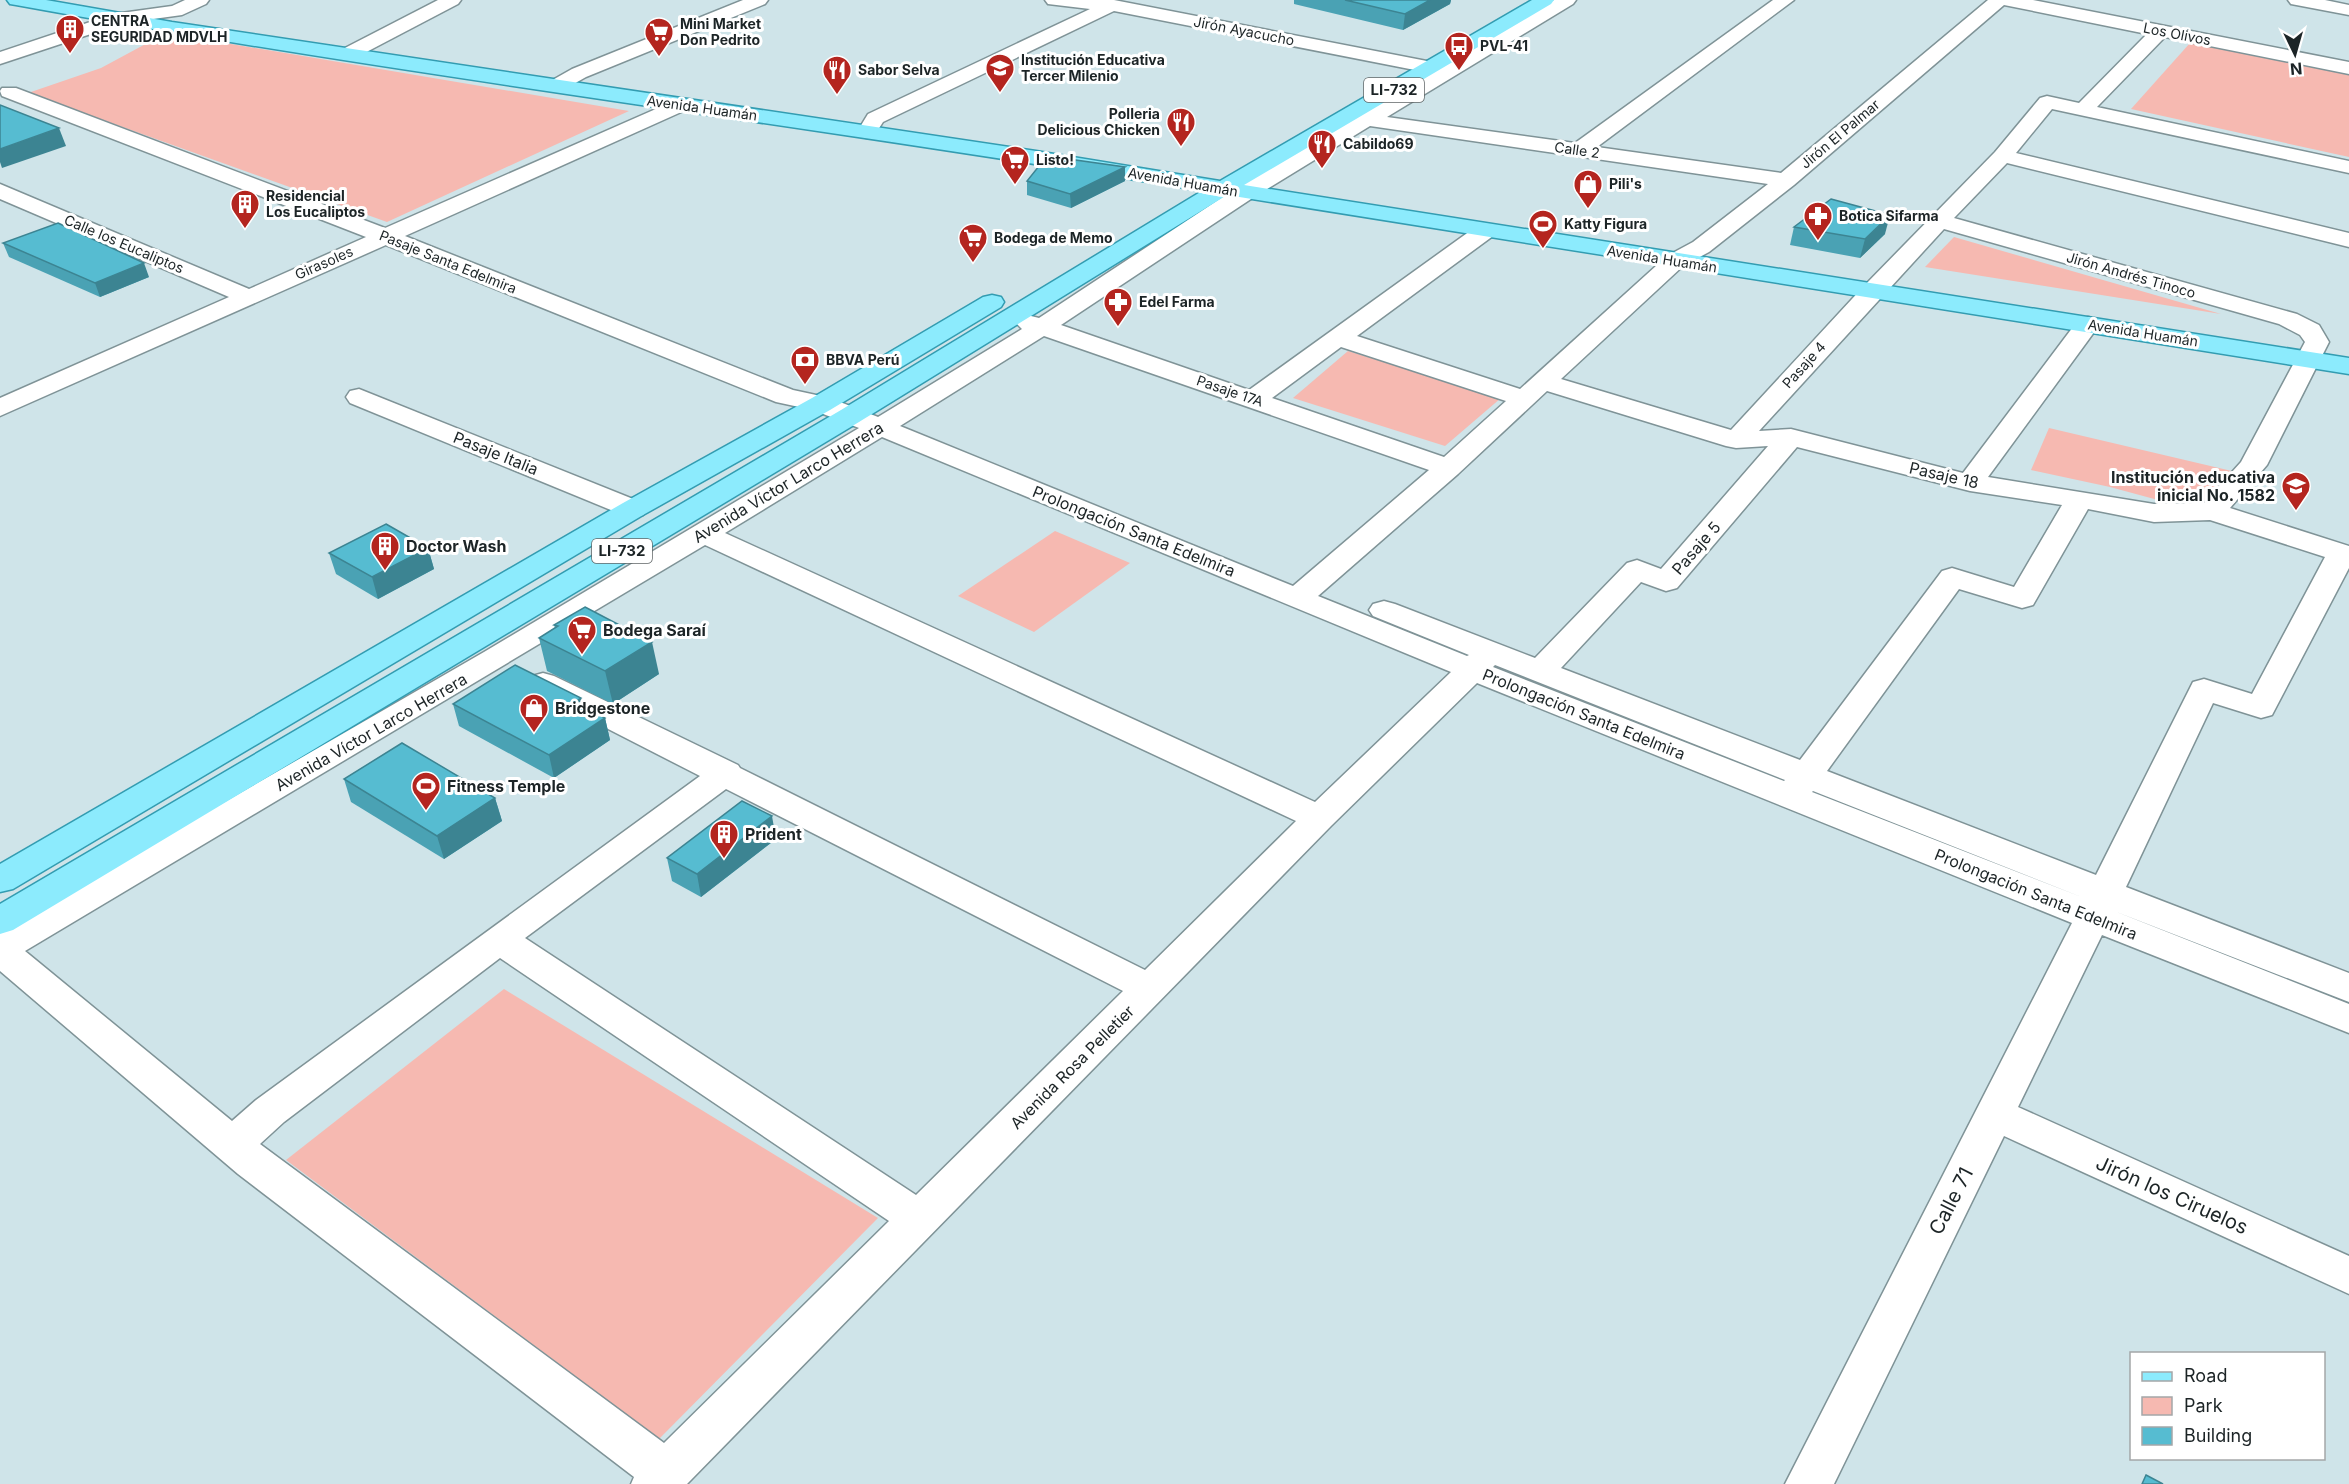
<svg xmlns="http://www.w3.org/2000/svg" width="2349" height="1484" viewBox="0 0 2349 1484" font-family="Inter,sans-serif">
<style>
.green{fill:#f6b9b1}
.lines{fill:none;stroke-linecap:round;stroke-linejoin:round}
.minor-casing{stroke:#7f9397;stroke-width:3}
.major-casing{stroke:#339cb1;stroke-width:3}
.minor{fill:#fff;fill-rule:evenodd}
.major{fill:#8cebfd;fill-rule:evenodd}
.wall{fill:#4aa2b4}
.shaded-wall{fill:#3c8492}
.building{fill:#56bcd1;stroke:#3c8492;stroke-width:1.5}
.labels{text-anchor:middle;stroke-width:6;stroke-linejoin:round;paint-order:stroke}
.far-poi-label{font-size:14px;font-weight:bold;fill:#1c2426;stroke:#fff;text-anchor:start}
.far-street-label{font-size:14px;fill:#1c2426;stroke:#fff}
.shield{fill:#fff;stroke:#606667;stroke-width:1.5}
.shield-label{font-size:15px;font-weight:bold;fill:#1c2426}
.street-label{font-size:16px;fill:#1c2426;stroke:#fff}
.poi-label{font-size:16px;font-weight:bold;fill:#1c2426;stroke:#fff;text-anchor:start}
.near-street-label{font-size:20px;fill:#1c2426;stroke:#fff}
</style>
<rect width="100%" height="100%" fill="#cfe4e9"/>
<g class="green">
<path d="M166 33 629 111 387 222 28 93 101 68Z"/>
<path d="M2190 43 2349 75V157L2131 109Z"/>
<path d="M1954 237 2221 314 1925 267Z"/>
<path d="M1348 351 1501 398 1445 446 1293 398Z"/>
<path d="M2049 428 2236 472 2203 503H2169L2110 487 2031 470Z"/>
<path d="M1055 531 1130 563 1034 632 958 596Z"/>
<path d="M504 989 878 1218 659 1439 286 1160Z"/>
</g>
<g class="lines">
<g class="minor-casing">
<g id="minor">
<path d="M185 0H209L206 4 182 15 124 23 0 64V52L114 14 172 6Z"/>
<path d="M438 0H461L458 4 355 58H341L338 54 341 50Z"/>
<path d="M743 0H768L765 4 586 77 563 90H549L546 86 549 82 572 69Z"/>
<path d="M1045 0H1114L1432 62 1441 67 1554 0H1576L1573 4 1387 117 1575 143 1773 0H1794L1597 147 1781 173 1988 0H2033L2349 62V74L2165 37 2097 107 2349 161V173L2052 109 2016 153 2349 233V247L2007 163 1954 218 2297 314 2319 325 2329 342 2267 465 2230 508 2349 546V568L2272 715 2261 718 2213 703 2126 887 2349 973V1002L2114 911 2349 1004V1033L2102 935 2018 1107 2349 1256V1294L2004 1136 1834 1484H1785L2072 923 1477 683 1331 826 687 1484H631L634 1477 238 1174 0 971V932L484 652 859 428 813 410 776 402 386 245 0 416V398L229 297 0 199V184L249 289 366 237 2 96 0 91 2 88H16L385 228 674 101H688L691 105 688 109 405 236 793 390 830 398 878 417 1022 329 1015 322 1018 317 1027 315 1039 318 1238 187 1430 73 1114 11 883 122 874 136 867 138 860 136 857 132 868 114 1090 9 1048 4ZM2004 5 2147 34 2079 103 2047 96 2040 98 1995 152 1864 286 1731 430 1561 379 1683 266 1709 252 1794 185ZM1370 126 1768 184 1693 242 1667 256 1520 389 1357 336 1493 236 1496 231 1493 226 1485 224 1477 226 1249 390 1061 325 1254 197ZM1944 229 2279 324 2300 335 2305 342 2241 462 2204 503 2154 504 1988 477 2100 324 2097 319 2088 317 2079 319 1963 473 1791 429 1759 431ZM1044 336 1429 470 1293 586 900 426ZM1341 347 1506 401 1444 457 1272 398ZM1547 391 1726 446 1736 448 1768 446 1661 569 1637 560 1627 563 1535 658 1395 604 1384 601 1373 604 1369 610 1373 616 1469 655 1467 656 1318 596 1458 474ZM882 437 1451 672 1315 802 725 533ZM1797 447 1970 491 2062 505 2014 587 1952 568 1942 571 1800 760 1561 668 1641 582 1666 591 1677 588ZM2088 509 2154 522 2210 520 2325 557 2252 694 2204 679 2193 682 2096 875 1827 771 1959 589 2022 608 2033 605ZM705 545 1296 821 1145 970 740 768 738 765 554 676 543 673 532 676 527 683 532 690 700 776 256 1100 232 1121 25 951ZM1495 665 1785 780 1784 781 1493 667ZM726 789 1123 991 916 1195 525 938ZM1813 791 2084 898 1812 792ZM500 958 889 1221 664 1443 260 1144 284 1122Z"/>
<path d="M2288 0H2325L2349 5V15L2291 4Z"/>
<path d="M359 389 643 503 647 509 643 515 633 517 623 515 350 403 346 397 350 391Z"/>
</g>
</g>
<g class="major-casing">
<g id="major">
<path d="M7 0H46L172 22 1036 151 1220 181 1532 0H1554L1551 4 1244 185 2349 358V374L1227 195 859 422 13 930 0 934V904L841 410 1202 191C808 125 410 77 16 5L10 4Z"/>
<path d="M992 295 1001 297 1004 302 1001 307 830 410 643 515 13 889 0 892V864L623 503 812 398 983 297Z"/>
</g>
</g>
<use href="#minor" class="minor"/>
<use href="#major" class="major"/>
</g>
<g class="wall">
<path d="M1294 0H1451L1450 4 1403 30 1294 4Z"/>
<path d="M1125 167V181L1071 208 1027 195V181Z"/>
<path d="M1794 227 1885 234 1860 258 1790 245Z"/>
<path d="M3 243 149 277 100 297 9 257Z"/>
<path d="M428 548 434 569 378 599 336 574 329 553Z"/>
<path d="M554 625 659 674 613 704 547 671 539 638 555 628Z"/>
<path d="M581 698 582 706 605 718 610 740 554 778 459 726 453 704Z"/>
<path d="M344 779 495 798 502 821 444 859 351 802Z"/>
<path d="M776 839 701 897 672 881 667 858Z"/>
</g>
<g class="shaded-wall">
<path d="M1430 0H1451L1450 4 1403 30 1405 14Z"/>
<path d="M59 128 66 146 2 168 0 162V149Z"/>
<path d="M1125 167V181L1071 208 1070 194Z"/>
<path d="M1890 215 1885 234 1860 258 1865 239Z"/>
<path d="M144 263 149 277 100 297 95 283Z"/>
<path d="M428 548 434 569 378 599 372 577Z"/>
<path d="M652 642 659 674 613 704 605 671Z"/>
<path d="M581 698 586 721 575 702Z"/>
<path d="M605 718 610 740 554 778 549 755Z"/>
<path d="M495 798 502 821 444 859 437 836Z"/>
<path d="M772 816 776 839 701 897 697 874Z"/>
</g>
<g class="building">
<path d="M1345 0H1430L1405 14Z"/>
<path d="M0 105 59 128 0 149Z"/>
<path d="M1047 156 1125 167 1070 194 1027 181Z"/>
<path d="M1831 199 1890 215 1865 239 1794 227Z"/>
<path d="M58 223 144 263 95 283 3 243Z"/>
<path d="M386 524 428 548 372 577 329 553Z"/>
<path d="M585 607 652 642 605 671 539 638 558 626 554 625Z"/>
<path d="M515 665 581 698 575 702 605 718 549 755 453 704Z"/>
<path d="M402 743 495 798 437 836 344 779Z"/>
<path d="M742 801 772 816 697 874 667 858Z"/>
<path d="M2146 1475 2163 1484H2142Z"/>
</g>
<defs>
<g id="building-pin" transform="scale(1.5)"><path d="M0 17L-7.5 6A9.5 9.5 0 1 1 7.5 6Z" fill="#b4251f" stroke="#fff"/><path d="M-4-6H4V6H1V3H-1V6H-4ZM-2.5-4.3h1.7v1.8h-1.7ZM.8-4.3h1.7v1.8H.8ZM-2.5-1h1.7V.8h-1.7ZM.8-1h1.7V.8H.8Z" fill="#fff"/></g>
<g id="supermarket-pin" transform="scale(1.5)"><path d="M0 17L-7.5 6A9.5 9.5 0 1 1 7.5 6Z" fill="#b4251f" stroke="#fff"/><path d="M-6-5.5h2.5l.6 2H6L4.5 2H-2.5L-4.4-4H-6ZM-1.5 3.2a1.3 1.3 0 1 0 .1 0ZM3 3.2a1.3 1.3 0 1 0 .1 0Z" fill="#fff"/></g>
<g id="bus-pin" transform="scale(1.5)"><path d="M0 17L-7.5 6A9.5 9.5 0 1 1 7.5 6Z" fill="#b4251f" stroke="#fff"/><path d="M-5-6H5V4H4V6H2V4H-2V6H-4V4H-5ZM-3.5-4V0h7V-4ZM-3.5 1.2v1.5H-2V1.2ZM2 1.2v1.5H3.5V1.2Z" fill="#fff"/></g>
<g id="school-pin" transform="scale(1.5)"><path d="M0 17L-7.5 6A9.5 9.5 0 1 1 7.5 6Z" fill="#b4251f" stroke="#fff"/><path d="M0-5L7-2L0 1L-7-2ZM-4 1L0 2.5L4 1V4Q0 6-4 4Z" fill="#fff"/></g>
<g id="restaurant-pin" transform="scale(1.5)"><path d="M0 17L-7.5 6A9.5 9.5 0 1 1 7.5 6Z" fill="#b4251f" stroke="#fff"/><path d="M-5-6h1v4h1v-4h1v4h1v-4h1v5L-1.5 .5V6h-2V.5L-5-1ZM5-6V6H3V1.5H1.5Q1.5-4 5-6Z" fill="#fff"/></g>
<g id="shop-pin" transform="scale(1.5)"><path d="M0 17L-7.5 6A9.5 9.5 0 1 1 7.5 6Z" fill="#b4251f" stroke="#fff"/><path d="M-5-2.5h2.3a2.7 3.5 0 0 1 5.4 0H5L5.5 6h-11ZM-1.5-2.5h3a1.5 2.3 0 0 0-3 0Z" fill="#fff"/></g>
<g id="pharmacy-pin" transform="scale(1.5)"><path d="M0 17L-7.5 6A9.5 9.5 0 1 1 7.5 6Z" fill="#b4251f" stroke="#fff"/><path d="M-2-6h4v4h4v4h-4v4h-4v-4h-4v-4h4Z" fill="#fff"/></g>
<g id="stadium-pin" transform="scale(1.5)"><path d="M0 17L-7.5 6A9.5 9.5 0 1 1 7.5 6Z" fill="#b4251f" stroke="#fff"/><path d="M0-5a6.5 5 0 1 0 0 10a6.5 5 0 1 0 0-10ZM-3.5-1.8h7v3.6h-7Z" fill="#fff"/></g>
<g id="bank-pin" transform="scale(1.5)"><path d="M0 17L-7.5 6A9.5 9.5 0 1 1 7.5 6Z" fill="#b4251f" stroke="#fff"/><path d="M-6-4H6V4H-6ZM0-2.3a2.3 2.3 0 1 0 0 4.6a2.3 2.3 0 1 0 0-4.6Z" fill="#fff"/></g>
</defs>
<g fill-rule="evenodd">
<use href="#building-pin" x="70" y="29"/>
<use href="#supermarket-pin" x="659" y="32"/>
<use href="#bus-pin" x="1459" y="46"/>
<use href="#school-pin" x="1000" y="68"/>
<use href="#restaurant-pin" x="837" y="70"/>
<use href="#restaurant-pin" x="1181" y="122"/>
<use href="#restaurant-pin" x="1322" y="144"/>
<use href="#supermarket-pin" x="1015" y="160"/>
<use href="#shop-pin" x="1588" y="184"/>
<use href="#building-pin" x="245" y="204"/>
<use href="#pharmacy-pin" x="1818" y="216"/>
<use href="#stadium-pin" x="1543" y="224"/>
<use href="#supermarket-pin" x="973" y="238"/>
<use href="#pharmacy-pin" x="1118" y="302"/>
<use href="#bank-pin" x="805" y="360"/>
<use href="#school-pin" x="2296" y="486"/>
<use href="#building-pin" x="385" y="546"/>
<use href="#supermarket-pin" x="582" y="630"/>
<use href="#shop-pin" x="534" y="708"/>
<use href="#stadium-pin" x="426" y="786"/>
<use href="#building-pin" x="724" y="834"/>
</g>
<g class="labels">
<g class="far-poi-label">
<text x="91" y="26">CENTRA<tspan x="91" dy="16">SEGURIDAD MDVLH</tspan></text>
<text x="680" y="29">Mini Market<tspan x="680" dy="16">Don Pedrito</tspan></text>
<text x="1480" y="51">PVL-41</text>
<text x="1021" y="65">Institución Educativa<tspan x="1021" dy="16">Tercer Milenio</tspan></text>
<text x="858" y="75">Sabor Selva</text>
<text x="1160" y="119" text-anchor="end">Polleria<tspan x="1160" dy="16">Delicious Chicken</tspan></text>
<text x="1343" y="149">Cabildo69</text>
<text x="1036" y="165">Listo!</text>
<text x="1609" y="189">Pili's</text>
<text x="266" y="201">Residencial<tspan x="266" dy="16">Los Eucaliptos</tspan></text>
<text x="1839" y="221">Botica Sifarma</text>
<text x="1564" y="229">Katty Figura</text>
<text x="994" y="243">Bodega de Memo</text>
<text x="1139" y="307">Edel Farma</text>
<text x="826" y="365">BBVA Perú</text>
</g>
<g class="far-street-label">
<text transform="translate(1244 31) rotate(11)" y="5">Jirón Ayacucho</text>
<text transform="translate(2177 34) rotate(11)" y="5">Los Olivos</text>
<text transform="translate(702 108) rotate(8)" y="5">Avenida Huamán</text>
<text transform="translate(1840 134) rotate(-40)" y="5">Jirón El Palmar</text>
<text transform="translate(1577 150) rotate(8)" y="5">Calle 2</text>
<text transform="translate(1183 182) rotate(10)" y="5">Avenida Huamán</text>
<text transform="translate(124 244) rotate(23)" y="5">Calle los Eucaliptos</text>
<text transform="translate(1662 259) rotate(9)" y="5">Avenida Huamán</text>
<text transform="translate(448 262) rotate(22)" y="5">Pasaje Santa Edelmira</text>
<text transform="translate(324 263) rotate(-24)" y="5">Girasoles</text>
<text transform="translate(2131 275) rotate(16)" y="5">Jirón Andrés Tinoco</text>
<text transform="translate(2143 333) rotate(9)" y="5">Avenida Huamán</text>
<text transform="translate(1804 365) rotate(-48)" y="5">Pasaje 4</text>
<text transform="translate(1230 391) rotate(19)" y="5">Pasaje 17A</text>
</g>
<g class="shield">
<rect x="1364" y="78" width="60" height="24" rx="4.5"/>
<rect x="592" y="539" width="60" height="24" rx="4.5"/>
</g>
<g class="shield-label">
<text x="1394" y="95">LI-732</text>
<text x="622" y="556">LI-732</text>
</g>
<g class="street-label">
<text transform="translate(496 453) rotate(22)" y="6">Pasaje Italia</text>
<text transform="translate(1944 475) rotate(13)" y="6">Pasaje 18</text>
<text transform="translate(788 482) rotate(-31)" y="6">Avenida Víctor Larco Herrera</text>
<text transform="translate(1134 531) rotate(22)" y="6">Prolongación Santa Edelmira</text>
<text transform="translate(1696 548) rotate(-49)" y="6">Pasaje 5</text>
<text transform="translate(1584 714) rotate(22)" y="6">Prolongación Santa Edelmira</text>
<text transform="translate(371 732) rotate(-30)" y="6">Avenida Víctor Larco Herrera</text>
<text transform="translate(2036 894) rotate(22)" y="6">Prolongación Santa Edelmira</text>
<text transform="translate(1072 1067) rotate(-45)" y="6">Avenida Rosa Pelletier</text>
</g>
<g class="poi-label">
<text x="2275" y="483" text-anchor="end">Institución educativa<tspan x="2275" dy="18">inicial No. 1582</tspan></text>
<text x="406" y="552">Doctor Wash</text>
<text x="603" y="636">Bodega Saraí</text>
<text x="555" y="714">Bridgestone</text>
<text x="447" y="792">Fitness Temple</text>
<text x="745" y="840">Prident</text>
</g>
<g class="near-street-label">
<text transform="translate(2172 1195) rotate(24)" y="7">Jirón los Ciruelos</text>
<text transform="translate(1951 1201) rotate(-63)" y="7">Calle 71</text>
</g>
</g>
<rect x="2130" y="1352" width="195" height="108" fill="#ffffff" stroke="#a4a7a8" stroke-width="1.5"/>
<rect x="2142" y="1372" width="30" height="9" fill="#8cebfd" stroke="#a4a7a8" stroke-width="1.5"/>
<text x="2184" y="1382" font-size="18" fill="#1c2426">Road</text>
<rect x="2142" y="1397" width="30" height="18" fill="#f6b9b1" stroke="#a4a7a8" stroke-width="1.5"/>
<text x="2184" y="1412" font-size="18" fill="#1c2426">Park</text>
<rect x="2142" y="1427" width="30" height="18" fill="#56bcd1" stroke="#a4a7a8" stroke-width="1.5"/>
<text x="2184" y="1442" font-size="18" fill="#1c2426">Building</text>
<g transform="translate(2295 54) rotate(175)" stroke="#ffffff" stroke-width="4.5" paint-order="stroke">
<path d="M0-4.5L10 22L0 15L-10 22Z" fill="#1c2426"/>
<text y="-9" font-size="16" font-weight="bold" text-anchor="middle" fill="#1c2426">N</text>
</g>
</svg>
